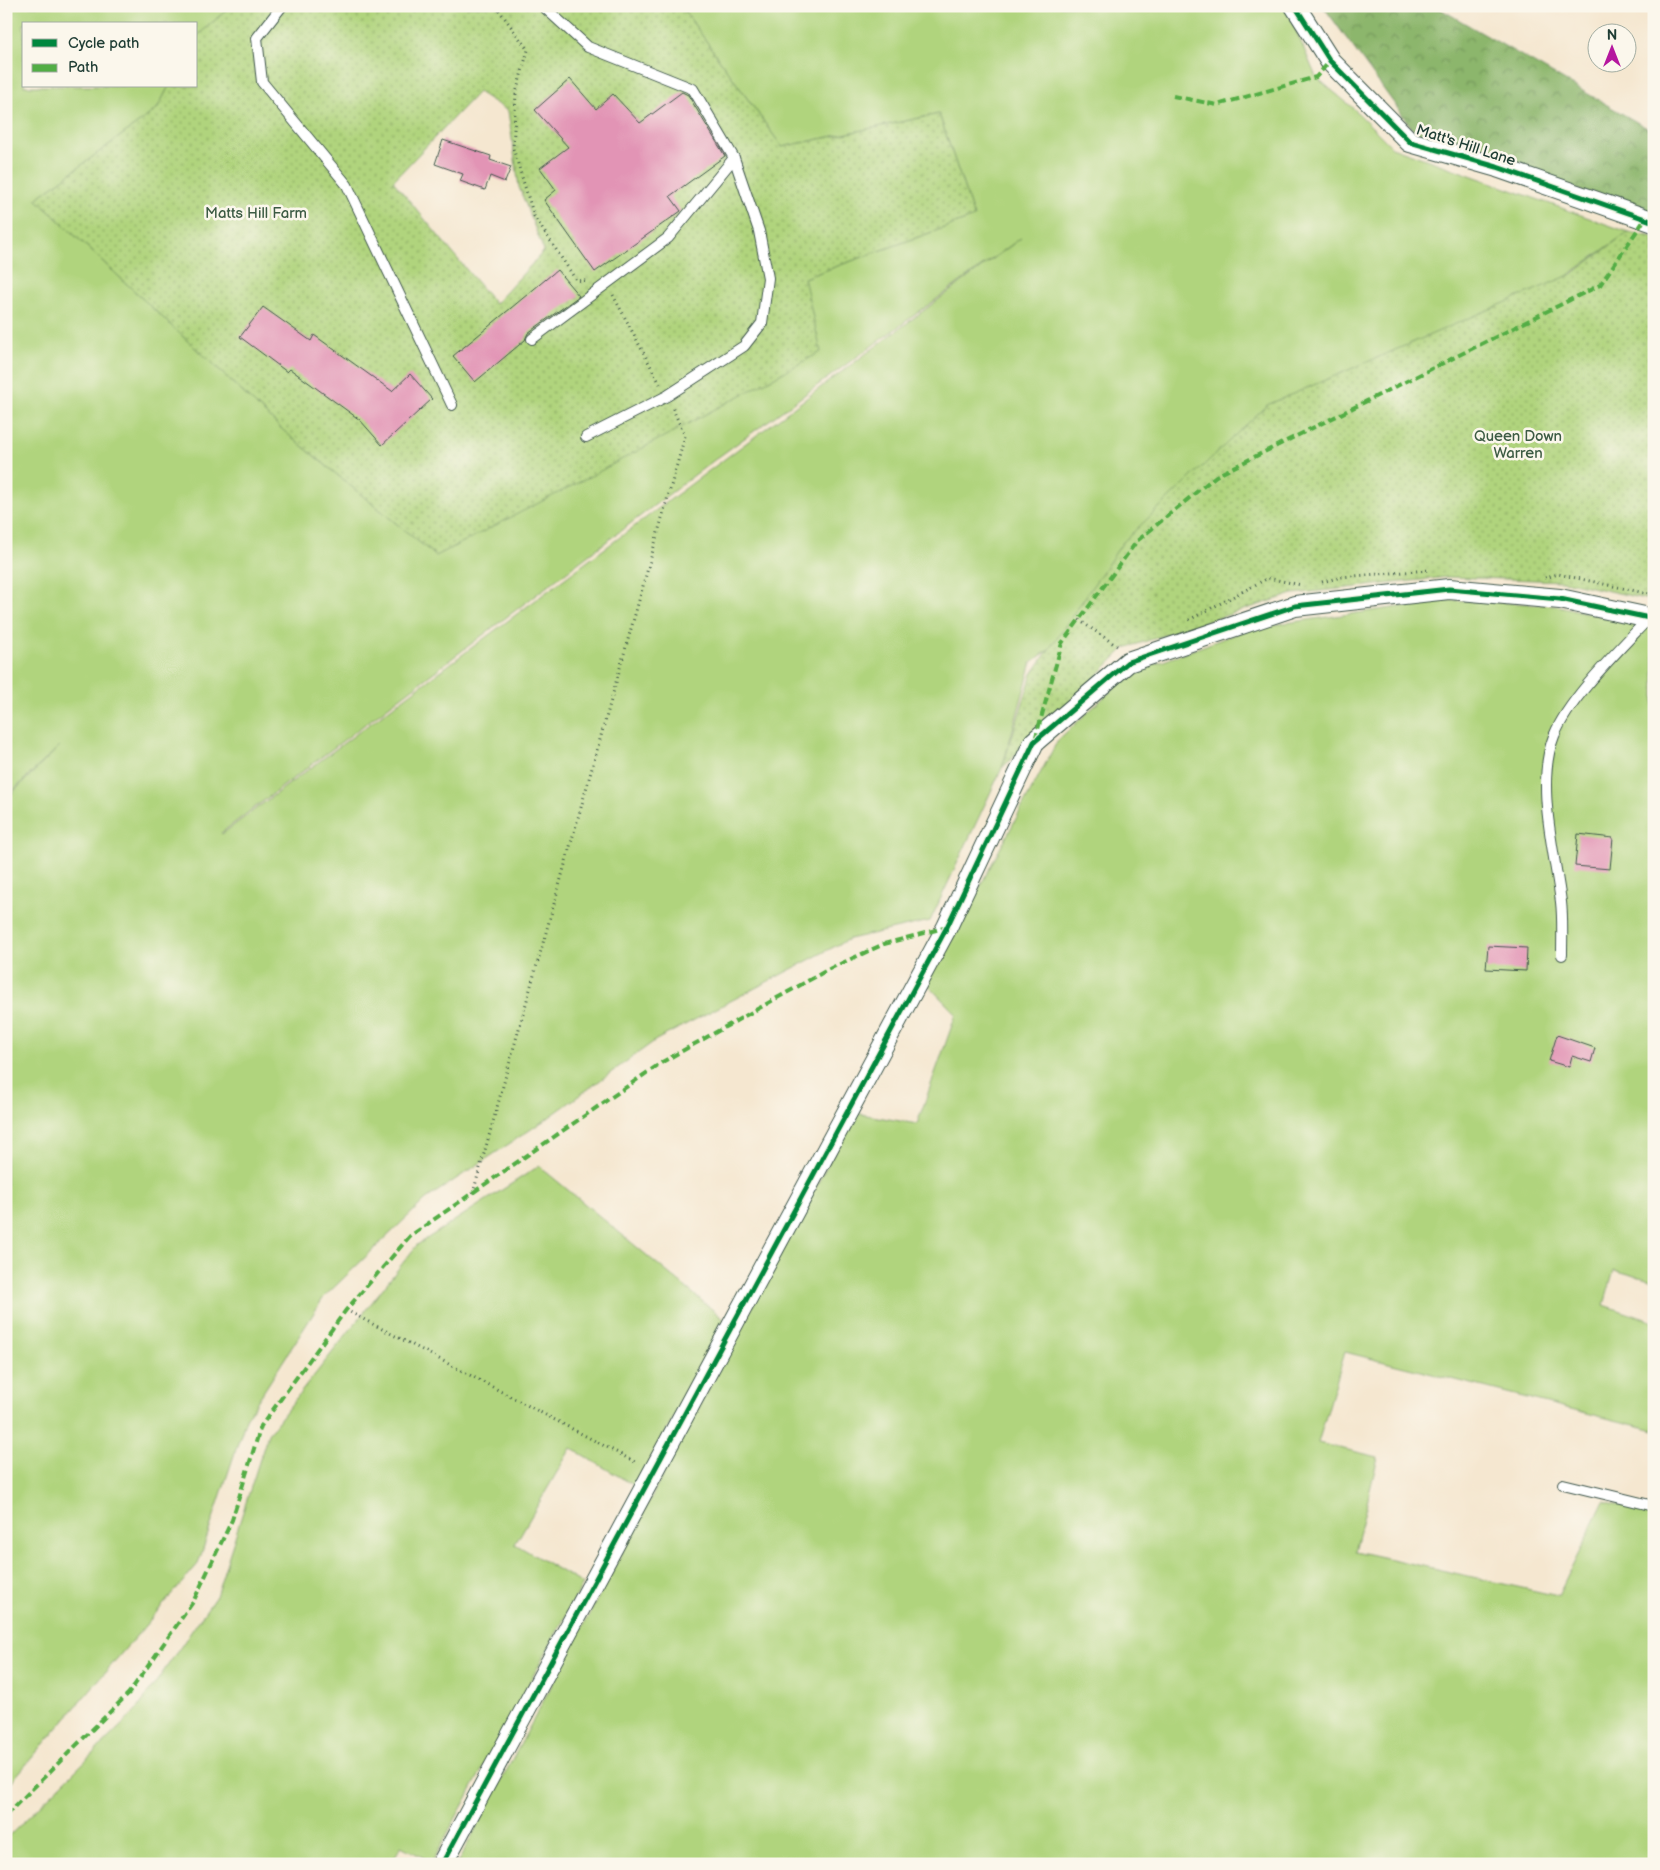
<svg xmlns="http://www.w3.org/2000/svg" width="1660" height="1870" viewBox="0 0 1660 1870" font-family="'Balsamiq Sans',sans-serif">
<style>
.grass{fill:#b0d47d;stroke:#688858;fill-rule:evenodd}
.forest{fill:url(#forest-crowns);stroke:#567a50}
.park{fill:url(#park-dots);stroke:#688858;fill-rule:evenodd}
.building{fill:#e294b5}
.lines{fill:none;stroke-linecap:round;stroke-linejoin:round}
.service-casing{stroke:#3f564b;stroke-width:12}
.minor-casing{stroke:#3f564b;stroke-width:22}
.path{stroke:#3f564b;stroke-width:3;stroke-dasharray:1 4;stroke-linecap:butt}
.service{stroke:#fff;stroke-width:10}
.minor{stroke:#fff;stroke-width:20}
.quiet{stroke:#52ad45;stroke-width:4;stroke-dasharray:8 4;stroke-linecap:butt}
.cycleway-casing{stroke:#fbf7ec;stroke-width:8}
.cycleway{stroke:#00873e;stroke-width:5}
.labels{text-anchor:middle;stroke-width:5;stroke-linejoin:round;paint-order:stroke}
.street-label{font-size:15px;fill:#1f3d34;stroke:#fbf7ec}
.park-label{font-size:15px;fill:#3c5b43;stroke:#fbf7ec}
</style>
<defs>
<pattern id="forest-crowns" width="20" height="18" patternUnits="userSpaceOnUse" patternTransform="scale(1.25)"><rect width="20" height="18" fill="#8cb66c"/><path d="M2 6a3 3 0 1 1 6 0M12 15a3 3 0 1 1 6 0" fill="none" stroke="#72955a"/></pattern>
<pattern id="park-dots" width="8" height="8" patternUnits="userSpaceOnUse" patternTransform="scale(1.25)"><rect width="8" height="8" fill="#b0d47d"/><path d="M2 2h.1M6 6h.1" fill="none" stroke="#8fad67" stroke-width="1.8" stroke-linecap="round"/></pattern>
</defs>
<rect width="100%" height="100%" fill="#fbf7ec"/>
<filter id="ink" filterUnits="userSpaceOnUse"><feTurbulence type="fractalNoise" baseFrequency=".02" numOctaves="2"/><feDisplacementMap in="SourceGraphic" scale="10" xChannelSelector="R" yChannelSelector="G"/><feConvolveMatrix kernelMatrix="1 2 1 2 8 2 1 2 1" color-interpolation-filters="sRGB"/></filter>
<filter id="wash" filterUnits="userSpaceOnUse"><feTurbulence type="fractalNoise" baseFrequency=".0096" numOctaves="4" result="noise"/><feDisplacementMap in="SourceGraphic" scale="20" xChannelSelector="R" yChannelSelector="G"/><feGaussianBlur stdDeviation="1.12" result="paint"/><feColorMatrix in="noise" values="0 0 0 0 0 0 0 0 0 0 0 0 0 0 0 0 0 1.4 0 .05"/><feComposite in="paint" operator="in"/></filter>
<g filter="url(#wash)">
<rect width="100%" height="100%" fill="#f5e7d0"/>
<g class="grass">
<path d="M6 6H231L196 37V24H24V86H169L157 109 36 199 284 431 436 556 804 278 974 217 939 114 782 147 681 6H1283L1289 14 1316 77 1353 108 1392 147 1628 232 1032 662 1002 768 930 921 849 939 656 1040 548 1118 426 1199 324 1297 246 1419 198 1564 6 1788V799L60 746 6 797ZM1021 238 222 834 221 833 717 458Z"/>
<path d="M1449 600 1555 605 1654 629V1281L1614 1270 1604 1305 1654 1322V1430L1345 1352 1318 1443 1378 1457 1355 1551 1558 1596 1604 1501 1654 1514V1864H457L855 1113 917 1124 956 1014 925 982 947 948 1058 740 1129 674 1251 628Z"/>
<path d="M539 1166 725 1320 637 1487 571 1448 515 1544 583 1584 432 1862 401 1846 391 1864H6V1839L136 1711 216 1596 268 1434 417 1245Z"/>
</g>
<path class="forest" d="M1323 6H1435L1654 132V216L1417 135Z"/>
<g class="park">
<path d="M231 6H681L782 147 939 114 974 217 804 278 821 352 591 476 436 556 284 431 36 199 157 109 169 86H196V37ZM478 92 508 111 519 187 544 251 495 304 393 181Z"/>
<path d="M1628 232 1654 237V601L1564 581 1448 577 1293 594 1125 648 1002 768 1032 674 1123 542 1267 405 1572 274Z"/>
</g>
<g id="blocks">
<g class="building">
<path d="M570 79 596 109 613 94 640 123 682 92 688 95 725 156 670 196 681 211 595 272 544 200 556 190 540 168 568 147 535 110Z"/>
<path d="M443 140 491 156 490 160 511 167 505 182 490 176 485 190 460 181 463 174 435 164Z"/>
<path d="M557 270 579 296 528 333 525 340 475 382 453 356Z"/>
<path d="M263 307 311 341 314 335 392 391 410 374 432 399 382 445 360 420 290 369 287 372 240 337Z"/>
<path d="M1578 834 1613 838 1610 869 1575 866Z"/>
<path d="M1488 946 1527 948 1526 971 1486 969Z"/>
<path d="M1557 1035 1595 1048 1591 1062 1572 1056 1569 1067 1549 1061Z"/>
</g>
</g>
</g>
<g filter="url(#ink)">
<use href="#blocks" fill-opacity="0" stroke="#3f564b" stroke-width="1"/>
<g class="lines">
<g class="service-casing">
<g id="service">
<path d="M282 6 257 38 262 82 347 185 452 405"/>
<path d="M543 6 588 47 693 89 734 158 759 231 768 278 762 323 744 346 667 396 586 437"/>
<path d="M532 339 668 238 734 158"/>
<path d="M1562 955C1562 938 1563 919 1561 902 1555 853 1535 784 1554 736 1569 698 1620 649 1649 618"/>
<path d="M1563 1484 1654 1506"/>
</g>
</g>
<g class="minor-casing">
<g id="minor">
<path d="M1295 6 1330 61 1410 142 1497 167 1654 222"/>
<path d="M442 1864 947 927 1034 742 1128 662 1295 606 1449 589 1560 599 1654 619"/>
</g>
</g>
<g class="path">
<path d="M496 6 528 50 516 93 513 148 534 216 576 280 586 281"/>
<path d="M613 295 660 384"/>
<path d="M1545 578 1558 574 1654 595"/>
<path d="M1322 582 1341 577 1430 570"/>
<path d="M1079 620 1117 646"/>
<path d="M1189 620 1268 578 1301 585"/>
<path d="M473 1193 685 436 672 407"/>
<path d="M346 1310 637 1463"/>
</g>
<use href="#service" class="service"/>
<use href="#minor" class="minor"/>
<g class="quiet">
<path d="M1173 96 1217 105 1316 77 1330 61"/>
<path d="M1035 740 1062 643 1137 541 1216 476 1600 285 1645 219"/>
<path d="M6 1815 129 1693 193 1602 232 1520 261 1426 346 1310 410 1236 664 1061 831 968 884 944 947 927"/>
</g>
<g class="cycleway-casing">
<g id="cycleway">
<path d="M1295 6 1330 61 1410 142 1497 167 1654 222"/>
<path d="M442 1864 947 927 1034 742 1128 662 1295 606 1449 589 1560 599 1654 619"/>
</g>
</g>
<use href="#cycleway" class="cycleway"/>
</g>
</g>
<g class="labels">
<g class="street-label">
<text transform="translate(1466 145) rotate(18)" y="5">Matt's Hill Lane</text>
</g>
<g class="park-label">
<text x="256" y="218">Matts Hill Farm</text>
<text x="1518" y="441">Queen Down<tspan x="1518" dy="17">Warren</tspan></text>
</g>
</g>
<rect width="1660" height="1870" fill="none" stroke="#fbf7ec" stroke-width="25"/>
<rect x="22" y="22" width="175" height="65" fill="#fbf7ec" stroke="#a3ada2"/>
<rect x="32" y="39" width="25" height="8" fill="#00873e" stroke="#a3ada2"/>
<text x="68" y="48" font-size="15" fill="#1f3d34">Cycle path</text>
<rect x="32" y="64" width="25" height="8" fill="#52ad45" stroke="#a3ada2"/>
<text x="68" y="72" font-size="15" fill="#1f3d34">Path</text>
<g transform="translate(1612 48)"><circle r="24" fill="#fbf7ec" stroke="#a3ada2"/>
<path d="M0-4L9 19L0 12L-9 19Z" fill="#b5179e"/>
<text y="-8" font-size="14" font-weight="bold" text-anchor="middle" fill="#1f3d34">N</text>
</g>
</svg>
